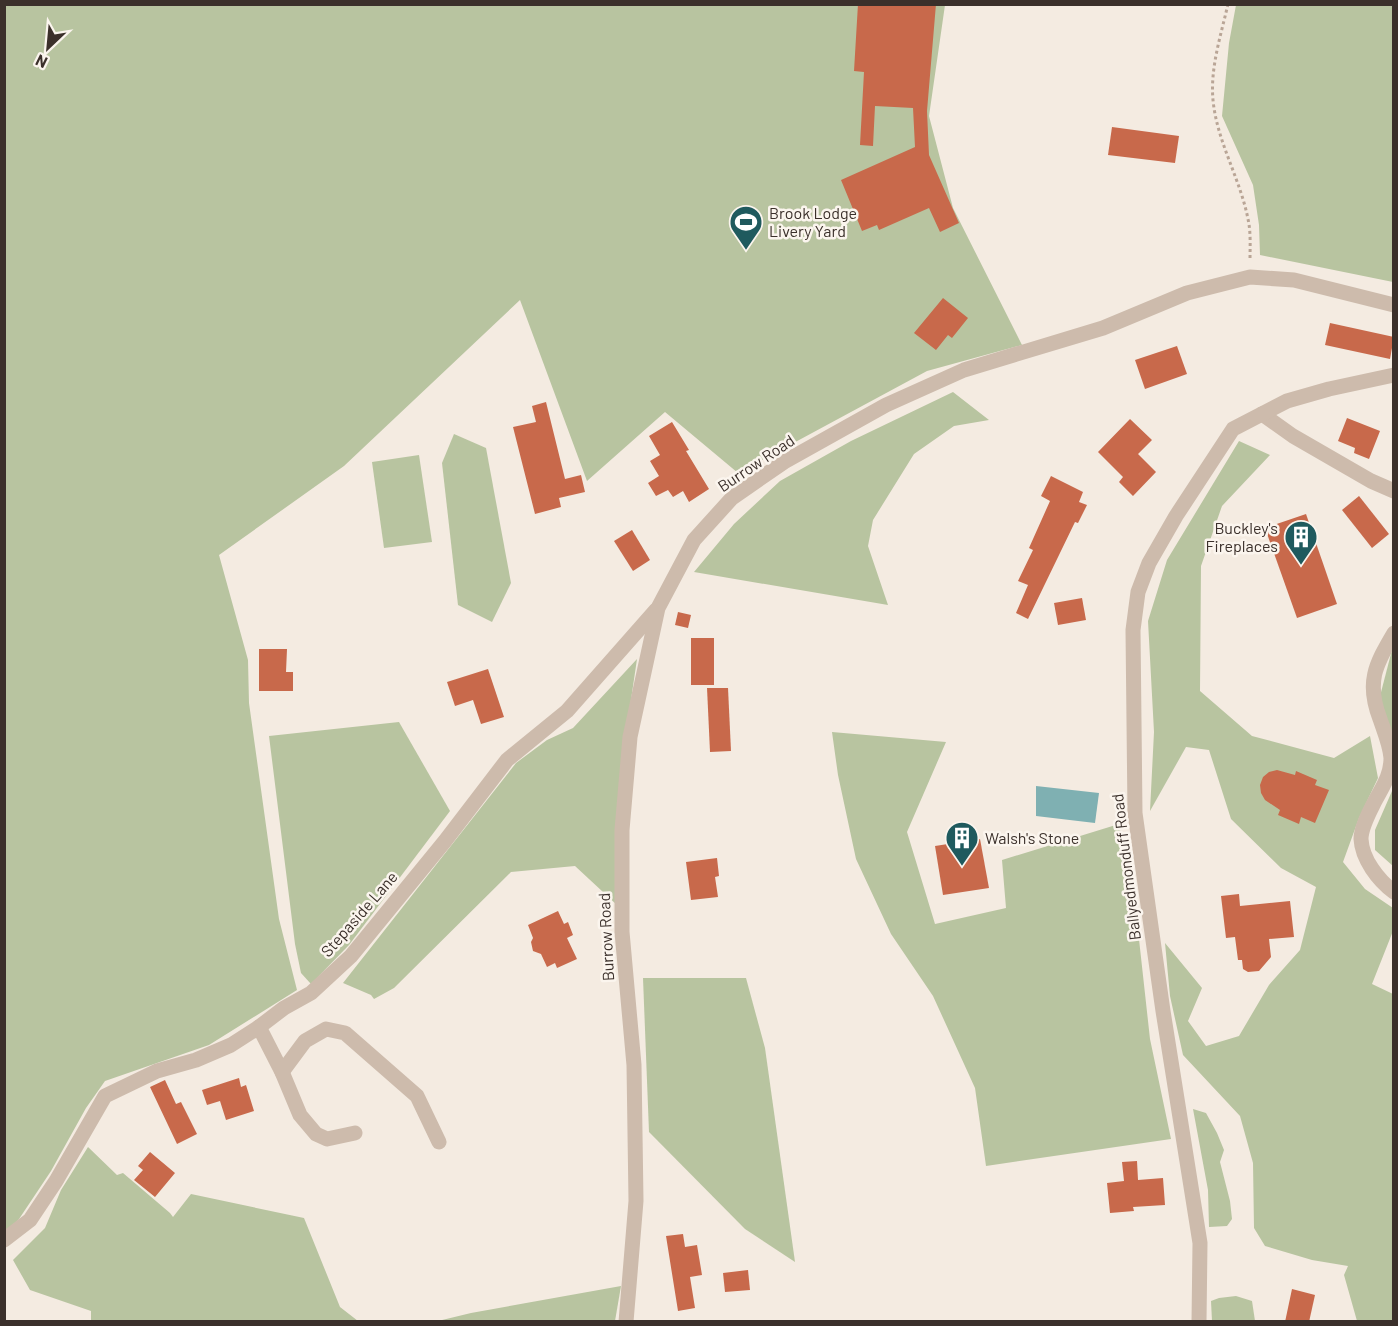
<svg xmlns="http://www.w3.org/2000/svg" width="1398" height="1326" viewBox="0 0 1398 1326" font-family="Barlow,sans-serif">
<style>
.green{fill:#b8c4a0}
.water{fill:#7fb0b2}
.building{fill:#c8694b}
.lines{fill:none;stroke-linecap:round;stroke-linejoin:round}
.path{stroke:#b9a596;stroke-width:3;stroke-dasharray:3 3;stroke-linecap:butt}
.minor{stroke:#cdbbac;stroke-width:15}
.labels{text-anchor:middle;stroke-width:5;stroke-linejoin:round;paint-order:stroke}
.poi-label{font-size:16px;fill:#3b302b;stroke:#fbf5ee;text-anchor:start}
.street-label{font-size:16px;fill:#3b302b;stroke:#fbf5ee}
</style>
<rect width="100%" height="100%" fill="#f4ebe1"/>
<g class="green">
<path d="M5 5H945L929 116 953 208 1022 345 927 371 738 473 665 412 587 481 520 300 344 466 219 555 248 660 249 703 279 919 297 990 209 1045 105 1081 86 1108 51 1171 19 1219 5 1234Z"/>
<path d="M1236 5H1393V282L1260 255 1259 225 1253 185 1222 116 1229 43Z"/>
<path d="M953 392 989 420 954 426 914 454 873 520 868 546 888 605 694 572 734 524 780 481 851 441Z"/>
<path d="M454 434 486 448 511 583 492 622 458 605 442 463Z"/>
<path d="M1239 441 1270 455 1222 506 1201 566 1200 691 1252 736 1334 758 1370 736 1378 778 1359 818 1343 862 1365 889 1393 908V931L1372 984 1393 994V1321H1357L1344 1275 1348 1266 1312 1260 1265 1246 1254 1228 1253 1163 1240 1116 1183 1055 1170 996 1165 943 1202 988 1188 1021 1206 1046 1239 1036 1269 985 1300 950 1316 887 1281 868 1231 819 1209 750 1186 747 1150 811 1154 732 1148 621 1167 560Z"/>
<path d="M419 455 432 542 384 548 372 462Z"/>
<path d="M1393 646V747L1379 700Z"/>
<path d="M637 659 627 727 617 905 575 866 511 872 394 988 374 999 371 995 343 983 516 763 547 740 573 728Z"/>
<path d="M399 722 450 811 349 945 311 984 301 973 295 944 269 736Z"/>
<path d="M832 732 946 742 907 832 935 924 1006 908 1002 860 1119 824 1136 912 1150 1039 1171 1139 986 1166 975 1088 933 996 891 934 856 859 838 775Z"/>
<path d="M1393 782V866L1375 850V830L1392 791Z"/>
<path d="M643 978H746L765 1048 795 1262 745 1229 649 1132Z"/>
<path d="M1193 1109 1206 1113 1217 1133 1224 1150 1220 1162 1230 1201 1232 1219 1227 1226 1209 1227 1208 1190Z"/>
<path d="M88 1147 117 1175 123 1173 170 1213 173 1217 191 1194 304 1218 340 1307 358 1321H91V1311L30 1290 13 1260 45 1228 61 1190Z"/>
<path d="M621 1286 615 1321H438L471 1313Z"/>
<path d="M1236 1296 1252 1301 1255 1321H1212L1211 1301 1219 1298Z"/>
</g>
<path class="water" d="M1036 786 1099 793 1095 823 1036 816Z"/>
<g class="building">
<path d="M858 4H936L927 111 929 155 959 223 940 232 929 208 879 230 877 225 862 231 841 180 915 147 913 108 875 106 873 146 860 145 864 72 854 71Z"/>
<path d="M1112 127 1179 136 1175 163 1108 155Z"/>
<path d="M943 298 968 318 952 338 948 335 936 350 914 333Z"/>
<path d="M1330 323 1394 337 1390 359 1325 345Z"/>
<path d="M1177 346 1187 374 1145 389 1135 360Z"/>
<path d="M546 402 565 479 581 475 585 492 559 498 561 507 535 514 513 427 536 422 532 406Z"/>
<path d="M1347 418 1380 431 1369 459 1354 453 1355 448 1338 441Z"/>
<path d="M1130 419 1152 440 1138 454 1156 472 1133 496 1119 482 1123 477 1098 452Z"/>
<path d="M672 422 689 450 686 451 709 489 689 502 683 491 673 497 668 490 656 496 648 483 659 476 650 461 660 455 649 436Z"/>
<path d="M1051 476 1083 492 1079 502 1087 505 1078 523 1075 522 1028 619 1016 613 1028 585 1018 581 1033 550 1029 548 1050 501 1041 496Z"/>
<path d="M1359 496 1389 534 1372 548 1342 510Z"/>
<path d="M1306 514 1337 604 1297 618 1265 528Z"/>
<path d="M632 530 650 560 633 571 614 541Z"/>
<path d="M1082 598 1086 620 1058 625 1054 603Z"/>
<path d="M678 612 691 615 688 628 675 625Z"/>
<rect x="691" y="638" width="23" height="47"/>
<path d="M259 649H287L286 672H293V691H259Z"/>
<path d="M488 669 504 717 481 724 473 700 455 706 447 682Z"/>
<path d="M707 688H728L731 751 710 752Z"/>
<path d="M1277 770 1295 775 1296 771 1317 780 1315 785 1329 790 1315 823 1301 817 1299 824 1278 815 1280 810 1265 800 1261 793 1260 785 1263 777 1269 772Z"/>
<path d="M980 839 989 888 943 895 935 846Z"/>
<path d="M717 858 719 876 715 877 718 897 691 900 686 862Z"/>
<path d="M1239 894 1240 906 1290 901 1294 937 1269 939 1271 957 1259 971 1248 972 1243 969 1242 960H1238L1235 937 1226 938 1221 896Z"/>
<path d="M558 911 564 924 568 922 573 935 567 938 577 959 557 968 555 963 547 967 541 954 533 951 531 942 533 938 528 925Z"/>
<path d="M239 1078 241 1087 246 1085 254 1111 226 1120 220 1101 207 1105 202 1090Z"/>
<path d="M165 1080 176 1104 181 1102 197 1134 177 1144 150 1087Z"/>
<path d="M150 1152 175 1173 155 1197 134 1180 143 1170 138 1166Z"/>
<path d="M1137 1161 1138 1180 1163 1178 1165 1205 1133 1207 1134 1211 1110 1213 1107 1183 1124 1181 1122 1162Z"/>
<path d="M683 1234 685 1247 697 1245 702 1275 690 1277 695 1308 678 1311 666 1236Z"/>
<path d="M748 1270 750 1290 725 1292 723 1273Z"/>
<path d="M1292 1289 1315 1295 1309 1322H1285Z"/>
</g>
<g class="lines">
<path class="path" d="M1228 4C1221 35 1210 68 1213 100 1217 142 1240 178 1248 219 1251 232 1250 247 1250 261"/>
<g class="minor">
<path d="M1262 414 1293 436 1371 481 1394 491"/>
<path d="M1394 633C1375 665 1366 683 1380 719 1384 731 1390 745 1391 758 1391 775 1383 786 1375 801 1370 811 1361 827 1361 839 1362 859 1378 880 1394 892"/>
<path d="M259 1027 282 1072 300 1115 316 1134 327 1139 355 1133"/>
<path d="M282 1072 305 1041 326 1029 345 1033 417 1096 439 1142"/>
<path d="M4 1240 30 1220 56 1181 105 1096 157 1071 196 1060 231 1045 259 1027 284 1008 311 993 351 956 445 841 507 760 567 711 656 610"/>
<path d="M626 1322 636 1201 634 1065 622 932V830L630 737 658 608 694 540 732 498 784 462 886 405 964 370 1103 328 1187 293 1250 277 1294 280 1394 305"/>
<path d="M1199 1322 1200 1243 1163 1011 1135 813 1133 630 1138 592 1149 563 1176 516 1233 429 1287 401 1329 389 1394 375"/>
</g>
</g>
<defs>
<g id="stadium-pin" transform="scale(1.725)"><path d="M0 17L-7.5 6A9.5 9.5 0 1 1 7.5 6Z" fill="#1f5a5e" stroke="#fbf5ee"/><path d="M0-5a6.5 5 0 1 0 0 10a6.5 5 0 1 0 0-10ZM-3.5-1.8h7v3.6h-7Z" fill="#fff"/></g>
<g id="building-pin" transform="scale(1.725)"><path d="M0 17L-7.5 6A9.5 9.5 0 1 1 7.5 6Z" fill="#1f5a5e" stroke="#fbf5ee"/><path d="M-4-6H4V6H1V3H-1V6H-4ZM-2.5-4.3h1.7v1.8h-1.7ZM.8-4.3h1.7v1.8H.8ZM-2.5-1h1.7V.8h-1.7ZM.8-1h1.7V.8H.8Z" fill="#fff"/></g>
</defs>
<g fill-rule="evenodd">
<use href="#stadium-pin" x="746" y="222"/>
<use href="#building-pin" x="1301" y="537"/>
<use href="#building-pin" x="962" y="838"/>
</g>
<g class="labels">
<g class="poi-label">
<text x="769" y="219">Brook Lodge<tspan x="769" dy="18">Livery Yard</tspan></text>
<text x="1278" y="534" text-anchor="end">Buckley's<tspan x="1278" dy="18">Fireplaces</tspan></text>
<text x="985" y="844">Walsh's Stone</text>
</g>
<g class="street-label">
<text transform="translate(756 463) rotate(-34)" y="6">Burrow Road</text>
<text transform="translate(1126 867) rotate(-97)" y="6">Ballyedmonduff Road</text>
<text transform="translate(359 914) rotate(-49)" y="6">Stepaside Lane</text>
<text transform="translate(606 937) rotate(-93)" y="6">Burrow Road</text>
</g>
</g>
<rect width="1398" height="1326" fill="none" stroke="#3b302b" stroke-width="12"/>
<g transform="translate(48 48) rotate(206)" stroke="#fbf5ee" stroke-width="4.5" paint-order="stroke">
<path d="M0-4.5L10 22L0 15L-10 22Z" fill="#3b302b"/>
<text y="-9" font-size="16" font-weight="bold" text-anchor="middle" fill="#3b302b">N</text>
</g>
</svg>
